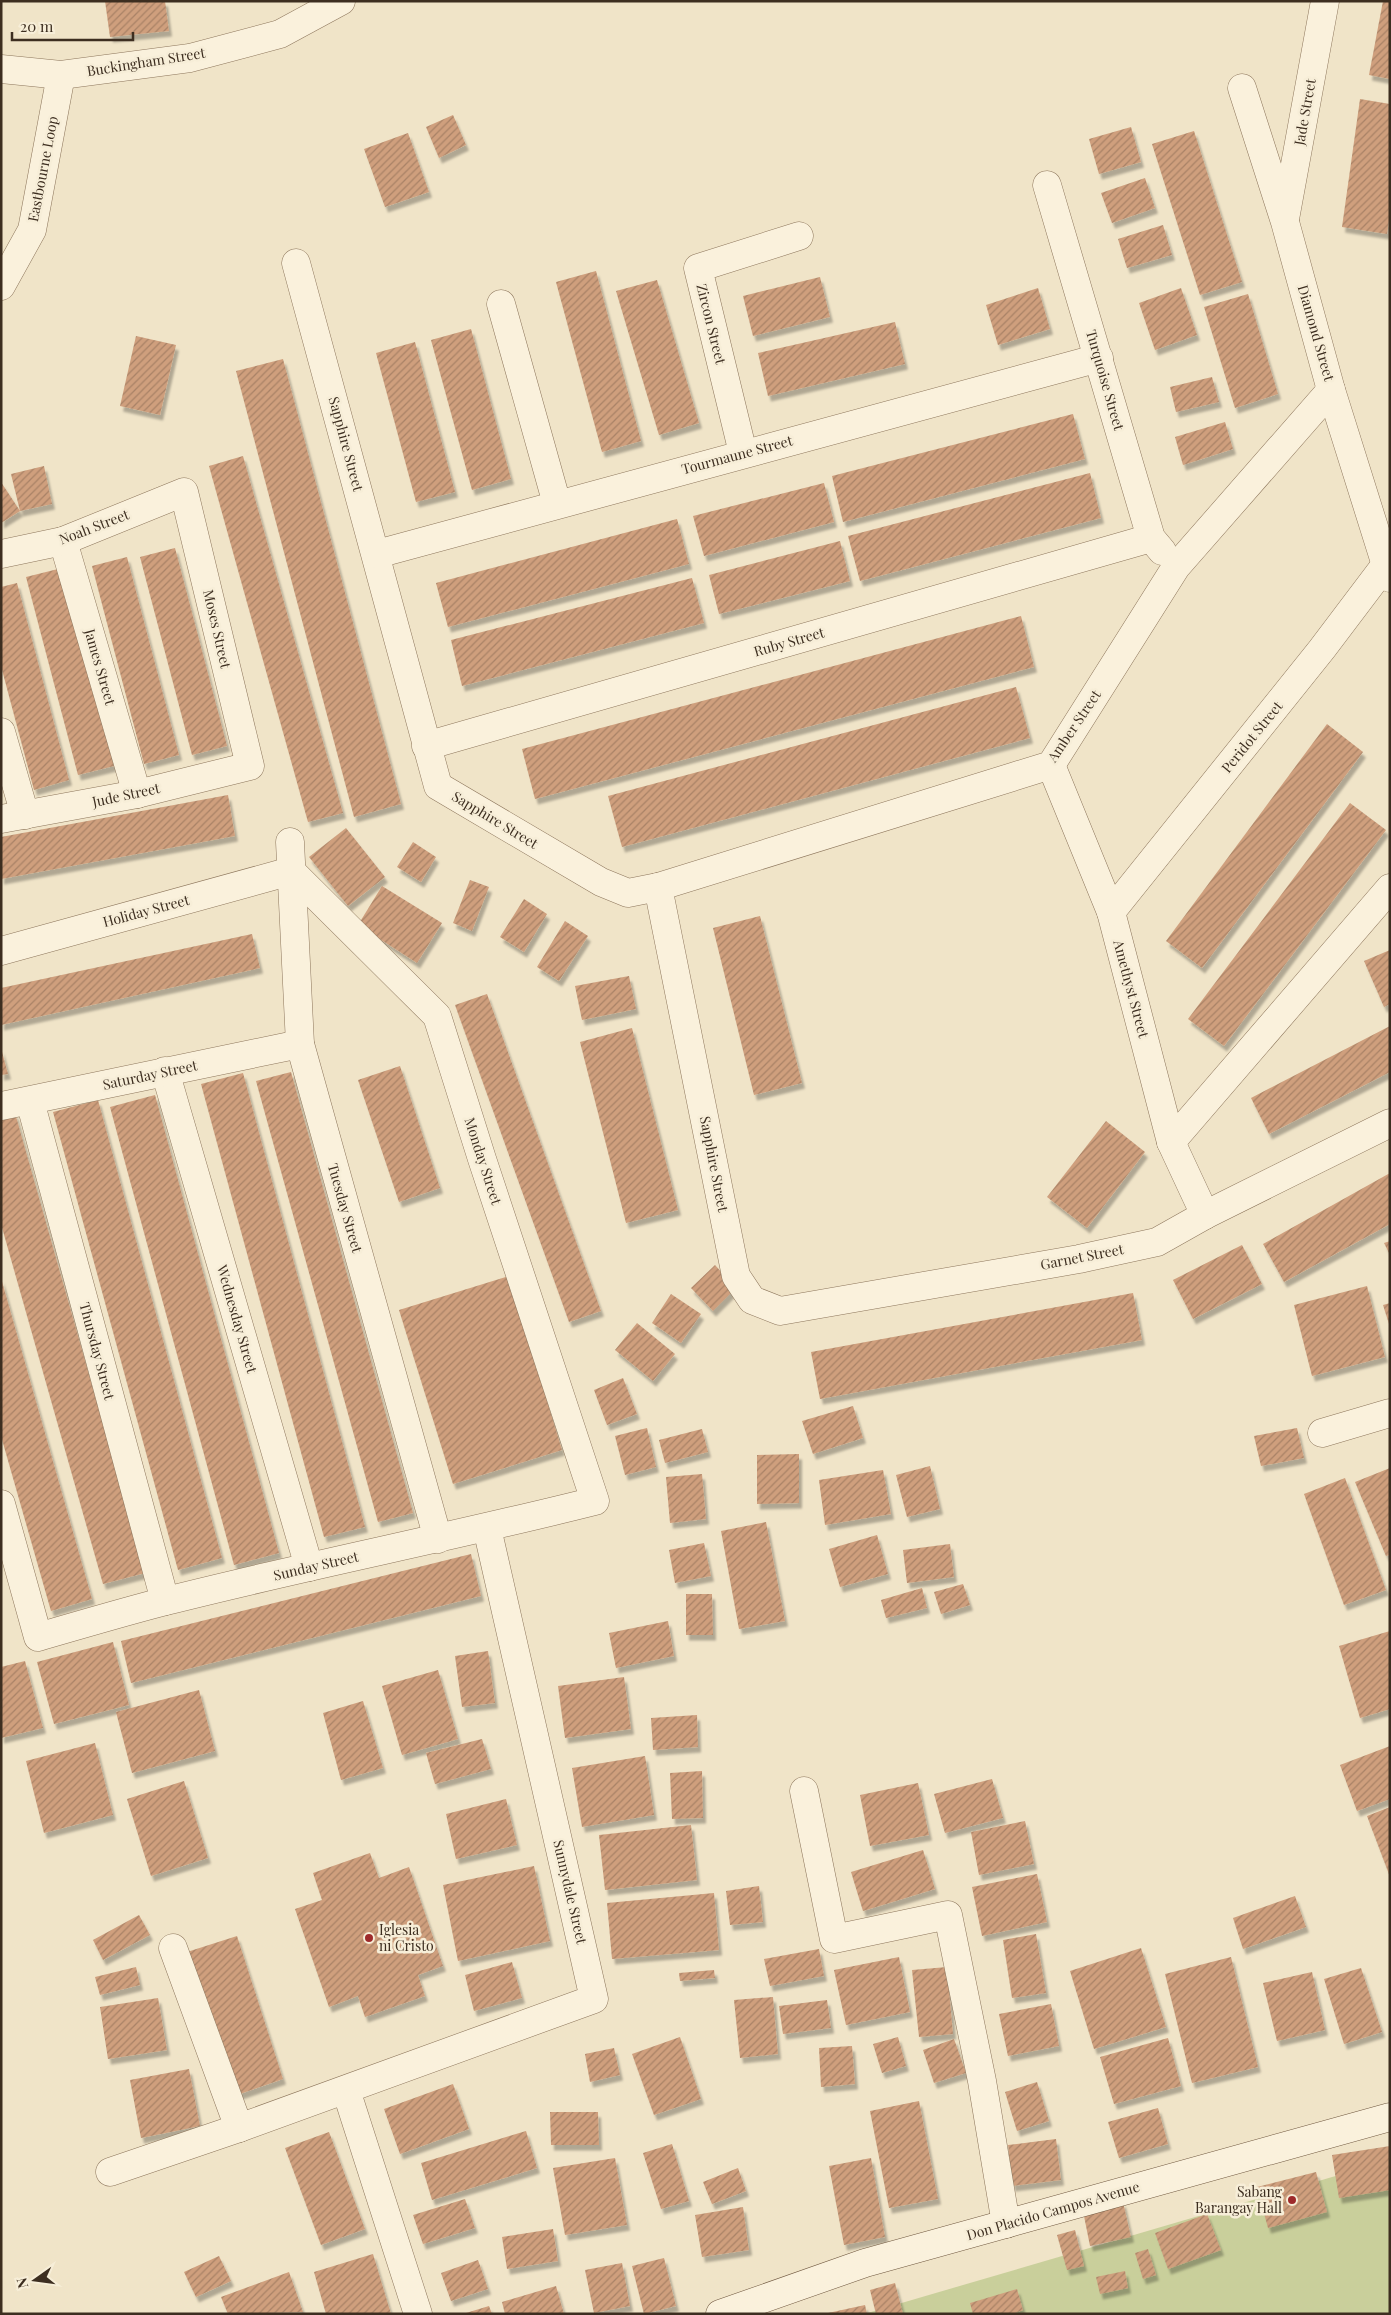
<svg xmlns="http://www.w3.org/2000/svg" width="1391" height="2315" viewBox="0 0 1391 2315" font-family="'Playfair Display',serif">
<style>
.grass{fill:#c9cf9b}
.building{fill:url(#building-hatch);filter:url(#shadow)}
.lines{fill:none;stroke-linecap:round;stroke-linejoin:round}
.street-casing{stroke:#8d765c;stroke-width:29}
.secondary-casing{stroke:#6f573f;stroke-width:29}
.street{stroke:#faf1dc;stroke-width:28}
.secondary{stroke:#faf1dc;stroke-width:28}
.poi-dot{fill:#9e2a2b;stroke:#f7eed8;stroke-width:2}
.labels{text-anchor:middle;stroke-width:5;stroke-linejoin:round;paint-order:stroke}
.street-label{font-size:14px;fill:#3d2e20;stroke:#f7eed8}
.poi-label{font-size:14px;fill:#3d2e20;stroke:#f7eed8;text-anchor:start}
</style>
<defs>
<pattern id="building-hatch" width="6" height="6" patternUnits="userSpaceOnUse" patternTransform="scale(1.25)"><rect width="6" height="6" fill="#cf9f7d"/><path d="M-1 1l2-2M0 6l6-6M5 7l2-2" fill="none" stroke="#a98266"/></pattern>
<filter id="shadow"><feDropShadow dx="3" dy="5.5" stdDeviation="1" flood-color="#0004"/></filter>
</defs>
<rect width="100%" height="100%" fill="#f0e4c8"/>
<path class="grass" d="M1390 2160V2314H864Z"/>
<g class="building">
<path d="M105 1H165L169 31 110 37Z"/>
<path d="M1383 1H1390V79L1369 75Z"/>
<path d="M1360 99 1390 104V214L1387 234 1342 227Z"/>
<path d="M453 115 466 145 439 158 426 127Z"/>
<path d="M1131 127 1141 162 1099 174 1089 139Z"/>
<path d="M1194 131 1242 282 1200 295 1152 144Z"/>
<path d="M408 133 429 192 385 207 364 149Z"/>
<path d="M1145 178 1155 208 1112 223 1101 193Z"/>
<path d="M1163 225 1172 255 1127 268 1118 239Z"/>
<path d="M596 271 641 441 602 452 556 282Z"/>
<path d="M820 277 830 317 753 336 743 296Z"/>
<path d="M657 280 699 423 659 435 616 291Z"/>
<path d="M1038 288 1050 329 998 345 986 305Z"/>
<path d="M1181 288 1197 335 1155 350 1139 303Z"/>
<path d="M1248 294 1278 394 1235 408 1204 307Z"/>
<path d="M895 322 905 364 768 396 758 353Z"/>
<path d="M471 329 511 479 472 490 431 340Z"/>
<path d="M136 336 176 345 160 415 120 406Z"/>
<path d="M415 342 455 492 416 502 376 353Z"/>
<path d="M283 359 401 804 354 817 236 371Z"/>
<path d="M1212 377 1219 402 1176 412 1170 387Z"/>
<path d="M1073 414 1085 459 843 522 832 476Z"/>
<path d="M1225 422 1233 449 1183 465 1175 437Z"/>
<path d="M243 456 343 813 308 822 209 466Z"/>
<path d="M44 466 52 504 20 511 1 523V482L20 511 11 474Z"/>
<path d="M1090 473 1101 518 860 581 848 536Z"/>
<path d="M824 483 834 522 704 556 693 516Z"/>
<path d="M677 519 689 564 448 627 436 583Z"/>
<path d="M840 541 850 581 719 614 709 575Z"/>
<path d="M175 548 227 746 192 755 140 557Z"/>
<path d="M127 557 179 755 144 764 92 566Z"/>
<path d="M62 568 114 766 78 775 26 577Z"/>
<path d="M692 578 704 623 462 686 451 640Z"/>
<path d="M17 583 69 780 34 790 1 666V587Z"/>
<path d="M1021 616 1034 667 535 799 522 749Z"/>
<path d="M1016 687 1030 738 622 847 608 796Z"/>
<path d="M1327 724 1363 752 1202 968 1166 941Z"/>
<path d="M228 795 235 836 1 879V837Z"/>
<path d="M1350 803 1386 830 1224 1046 1188 1019Z"/>
<path d="M346 828 385 877 348 906 309 857Z"/>
<path d="M413 842 436 857 421 882 397 867Z"/>
<path d="M470 880 489 887 472 931 453 923Z"/>
<path d="M382 886 442 923 417 963 358 925Z"/>
<path d="M524 899 547 914 524 952 500 937Z"/>
<path d="M760 916 802 1083 754 1095 713 928Z"/>
<path d="M565 921 588 936 559 981 537 967Z"/>
<path d="M252 934 260 968 1 1025V988Z"/>
<path d="M1390 950V1004L1384 1007 1364 961Z"/>
<path d="M629 976 636 1009 582 1020 575 986Z"/>
<path d="M487 994 601 1311 569 1322 455 1005Z"/>
<path d="M1390 1026V1072L1269 1134 1251 1098Z"/>
<path d="M632 1028 678 1210 626 1223 580 1042Z"/>
<path d="M1 1048 8 1074 1 1075Z"/>
<path d="M400 1066 440 1188 399 1202 358 1080Z"/>
<path d="M291 1072 413 1513 378 1522 256 1081Z"/>
<path d="M243 1073 365 1527 324 1537 201 1084Z"/>
<path d="M155 1095 279 1553 234 1565 110 1107Z"/>
<path d="M98 1100 222 1558 178 1570 53 1112Z"/>
<path d="M15 1113 145 1573 103 1584 1 1224V1117Z"/>
<path d="M1106 1121 1145 1152 1087 1228 1047 1197Z"/>
<path d="M1390 1173V1224L1284 1282 1263 1244Z"/>
<path d="M1390 1241V1255L1384 1243Z"/>
<path d="M1242 1245 1262 1284 1193 1319 1173 1280Z"/>
<path d="M715 1265 736 1288 713 1311 691 1288Z"/>
<path d="M509 1276 562 1450 453 1484 399 1310Z"/>
<path d="M1 1278 92 1599 51 1611 1 1436Z"/>
<path d="M1367 1286 1385 1357 1312 1376 1294 1305Z"/>
<path d="M1133 1293 1142 1340 820 1399 811 1352Z"/>
<path d="M671 1294 701 1314 681 1343 652 1323Z"/>
<path d="M1390 1303V1324H1389L1383 1305Z"/>
<path d="M637 1323 675 1354 653 1381 615 1350Z"/>
<path d="M623 1378 637 1414 607 1425 594 1390Z"/>
<path d="M853 1406 863 1438 813 1454 802 1421Z"/>
<path d="M647 1428 656 1467 625 1475 615 1436Z"/>
<path d="M1297 1428 1304 1458 1261 1466 1254 1436Z"/>
<path d="M702 1429 708 1452 665 1463 659 1440Z"/>
<path d="M799 1454V1503L757 1504V1455Z"/>
<path d="M930 1466 940 1509 907 1517 896 1475Z"/>
<path d="M1390 1468V1555L1386 1556 1355 1482Z"/>
<path d="M883 1470 891 1514 825 1525 819 1480Z"/>
<path d="M702 1474 706 1519 670 1523 666 1477Z"/>
<path d="M1345 1478 1386 1590 1344 1605 1304 1494Z"/>
<path d="M766 1522 785 1621 739 1629 721 1531Z"/>
<path d="M877 1535 888 1574 840 1587 829 1549Z"/>
<path d="M704 1543 711 1576 675 1583 669 1550Z"/>
<path d="M950 1544 954 1577 907 1583 903 1550Z"/>
<path d="M471 1554 481 1596 131 1683 121 1641Z"/>
<path d="M963 1584 970 1605 941 1614 934 1592Z"/>
<path d="M922 1588 927 1608 886 1618 881 1600Z"/>
<path d="M686 1594H712L713 1635H686Z"/>
<path d="M668 1621 674 1656 616 1668 609 1633Z"/>
<path d="M1390 1631V1709L1360 1718 1339 1646Z"/>
<path d="M113 1642 129 1705 54 1724 37 1662Z"/>
<path d="M488 1651 495 1703 462 1707 455 1656Z"/>
<path d="M25 1661 43 1728 1 1738V1667Z"/>
<path d="M438 1670 458 1739 402 1755 382 1686Z"/>
<path d="M624 1677 631 1729 565 1738 558 1686Z"/>
<path d="M199 1690 215 1751 132 1773 116 1712Z"/>
<path d="M363 1701 383 1768 341 1780 323 1713Z"/>
<path d="M697 1715 698 1747 653 1750 651 1718Z"/>
<path d="M482 1739 491 1769 435 1784 426 1753Z"/>
<path d="M95 1743 113 1815 44 1833 26 1761Z"/>
<path d="M1390 1746V1799L1357 1811 1340 1765Z"/>
<path d="M645 1756 654 1815 582 1827 572 1768Z"/>
<path d="M702 1771 703 1818 672 1819 670 1773Z"/>
<path d="M992 1779 1003 1818 945 1833 934 1794Z"/>
<path d="M184 1781 208 1858 151 1876 127 1799Z"/>
<path d="M918 1783 929 1835 870 1846 860 1795Z"/>
<path d="M506 1799 517 1845 456 1859 446 1814Z"/>
<path d="M1390 1807V1877L1367 1816Z"/>
<path d="M1025 1821 1034 1864 979 1875 971 1832Z"/>
<path d="M691 1825 697 1880 605 1890 599 1835Z"/>
<path d="M923 1850 935 1889 863 1911 851 1872Z"/>
<path d="M370 1853 379 1878 409 1867 443 1966 418 1975 425 1996 365 2017 358 1996 329 2007 295 1909 322 1900 313 1873Z"/>
<path d="M534 1866 550 1941 458 1961 443 1885Z"/>
<path d="M1037 1874 1047 1922 982 1936 972 1887Z"/>
<path d="M759 1886 763 1922 730 1925 726 1891Z"/>
<path d="M714 1893 719 1950 612 1959 607 1903Z"/>
<path d="M1295 1896 1306 1927 1243 1949 1233 1918Z"/>
<path d="M139 1915 150 1935 103 1960 93 1940Z"/>
<path d="M1036 1934 1046 1993 1012 1998 1003 1940Z"/>
<path d="M237 1936 283 2079 234 2096 187 1952Z"/>
<path d="M1141 1948 1166 2027 1094 2049 1070 1971Z"/>
<path d="M819 1949 824 1976 770 1986 764 1959Z"/>
<path d="M899 1957 910 2012 846 2025 834 1970Z"/>
<path d="M1231 1957 1258 2067 1192 2083 1165 1974Z"/>
<path d="M512 1962 522 1998 474 2011 465 1975Z"/>
<path d="M136 1967 140 1985 100 1995 95 1977Z"/>
<path d="M947 1967 953 2034 919 2037 912 1970Z"/>
<path d="M1361 1968 1382 2032 1344 2044 1324 1979Z"/>
<path d="M714 1970 715 1978 680 1981 679 1973Z"/>
<path d="M1312 1972 1325 2030 1277 2041 1263 1983Z"/>
<path d="M773 1997 778 2054 740 2058 734 2000Z"/>
<path d="M158 1998 167 2050 108 2059 100 2007Z"/>
<path d="M827 2000 831 2028 783 2034 779 2006Z"/>
<path d="M1051 2004 1059 2046 1008 2056 999 2014Z"/>
<path d="M680 2037 701 2099 654 2115 632 2054Z"/>
<path d="M898 2037 906 2066 882 2073 873 2044Z"/>
<path d="M1168 2038 1181 2086 1114 2104 1100 2057Z"/>
<path d="M954 2039 966 2073 934 2083 923 2050Z"/>
<path d="M852 2046 855 2084 821 2087 819 2048Z"/>
<path d="M614 2048 620 2075 590 2082 585 2054Z"/>
<path d="M189 2069 200 2126 141 2138 130 2080Z"/>
<path d="M1037 2082 1049 2121 1017 2131 1005 2092Z"/>
<path d="M453 2084 469 2129 400 2154 384 2109Z"/>
<path d="M919 2101 938 2199 889 2208 870 2111Z"/>
<path d="M1158 2108 1168 2144 1119 2158 1108 2122Z"/>
<path d="M550 2112H598L599 2145H551Z"/>
<path d="M526 2131 537 2168 432 2200 421 2163Z"/>
<path d="M329 2132 365 2229 321 2245 285 2148Z"/>
<path d="M1056 2139 1061 2180 1012 2186 1008 2145Z"/>
<path d="M672 2144 689 2201 661 2209 643 2153Z"/>
<path d="M1390 2146V2190L1339 2198 1332 2155Z"/>
<path d="M615 2158 627 2225 565 2235 553 2168Z"/>
<path d="M871 2158 885 2237 844 2245 829 2166Z"/>
<path d="M738 2168 746 2191 712 2204 703 2182Z"/>
<path d="M1316 2172 1327 2212 1268 2228 1257 2187Z"/>
<path d="M465 2199 475 2228 423 2244 413 2215Z"/>
<path d="M1123 2202 1131 2237 1090 2246 1083 2211Z"/>
<path d="M743 2207 749 2250 702 2257 695 2215Z"/>
<path d="M1207 2214 1221 2250 1168 2269 1155 2233Z"/>
<path d="M553 2229 558 2261 507 2269 502 2237Z"/>
<path d="M1075 2230 1084 2266 1067 2270 1057 2235Z"/>
<path d="M1148 2249 1156 2275 1143 2279 1135 2253Z"/>
<path d="M373 2254 391 2314H326L314 2272Z"/>
<path d="M219 2256 231 2281 196 2297 184 2272Z"/>
<path d="M664 2258 676 2306 644 2314 632 2266Z"/>
<path d="M478 2260 488 2289 451 2301 441 2273Z"/>
<path d="M622 2263 630 2306 594 2313 585 2270Z"/>
<path d="M1125 2271 1128 2288 1100 2294 1096 2277Z"/>
<path d="M289 2272 303 2312 228 2314 221 2297Z"/>
<path d="M895 2283 903 2314H876L870 2290Z"/>
<path d="M556 2286 564 2314H505L502 2302Z"/>
<path d="M1017 2289 1023 2310 1012 2314H973L970 2303Z"/>
<path d="M865 2305 867 2314H828V2313Z"/>
<path d="M489 2306 492 2314H466V2313Z"/>
</g>
<g class="lines">
<g class="street-casing">
<g id="street">
<path d="M1 69 61 75 190 58 280 34 341 1"/>
<path d="M1242 88 1285 222 1331 390 1390 578"/>
<path d="M1047 185 1151 538 1162 551"/>
<path d="M1285 219 1325 1"/>
<path d="M296 263 438 786 601 882 628 893 658 887 1051 765 1176 567 1331 390"/>
<path d="M1 286 32 230 61 75"/>
<path d="M501 304 557 504"/>
<path d="M743 453 698 268 799 236"/>
<path d="M63 541 137 794"/>
<path d="M1 554 63 541 184 492 250 766 137 794 1 819"/>
<path d="M377 554 1099 358"/>
<path d="M1 732 25 815"/>
<path d="M426 746 1151 538"/>
<path d="M1051 765 1111 912 1171 1142 1205 1215"/>
<path d="M290 842 300 1044 438 1539"/>
<path d="M658 887 736 1276 752 1300 780 1311 1079 1259 1157 1242 1205 1215 1390 1123"/>
<path d="M1111 912 1322 649 1390 559"/>
<path d="M1 951 291 871"/>
<path d="M165 1071 309 1567"/>
<path d="M30 1101 165 1601"/>
<path d="M1 1106 300 1044"/>
<path d="M1171 1142 1390 888"/>
<path d="M1322 1433 1390 1413"/>
<path d="M1 1504 38 1637C80 1625 123 1612 166 1601 308 1565 452 1537 595 1501L482 1159 437 1016 291 871"/>
<path d="M804 1791 834 1939 948 1915 982 2081 1006 2224"/>
<path d="M173 1948 239 2128 594 1999 487 1528"/>
<path d="M346 2090 418 2314"/>
<path d="M110 2172 239 2128"/>
</g>
</g>
<g class="secondary-casing">
<path id="secondary" d="M720 2314 865 2263 1390 2117"/>
</g>
<use href="#street" class="street"/>
<use href="#secondary" class="secondary"/>
</g>
<g class="poi-dot">
<circle cx="369" cy="1938" r="5"/>
<circle cx="1292" cy="2200" r="5"/>
</g>
<g class="labels">
<g class="street-label">
<text transform="translate(146 62) rotate(-9)" y="5">Buckingham Street</text>
<text transform="translate(1305 112) rotate(-80)" y="5">Jade Street</text>
<text transform="translate(43 169) rotate(-79)" y="5">Eastbourne Loop</text>
<text transform="translate(711 324) rotate(76)" y="5">Zircon Street</text>
<text transform="translate(1316 333) rotate(74)" y="5">Diamond Street</text>
<text transform="translate(1105 380) rotate(74)" y="5">Turquoise Street</text>
<text transform="translate(346 444) rotate(75)" y="5">Sapphire Street</text>
<text transform="translate(737 455) rotate(-15)" y="5">Tourmaune Street</text>
<text transform="translate(94 527) rotate(-21)" y="5">Noah Street</text>
<text transform="translate(217 629) rotate(77)" y="5">Moses Street</text>
<text transform="translate(789 642) rotate(-16)" y="5">Ruby Street</text>
<text transform="translate(100 667) rotate(74)" y="5">James Street</text>
<text transform="translate(1074 726) rotate(-56)" y="5">Amber Street</text>
<text transform="translate(1252 737) rotate(-51)" y="5">Peridot Street</text>
<text transform="translate(126 795) rotate(-12)" y="5">Jude Street</text>
<text transform="translate(495 820) rotate(31)" y="5">Sapphire Street</text>
<text transform="translate(146 911) rotate(-15)" y="5">Holiday Street</text>
<text transform="translate(1131 989) rotate(75)" y="5">Amethyst Street</text>
<text transform="translate(150 1075) rotate(-12)" y="5">Saturday Street</text>
<text transform="translate(483 1161) rotate(72)" y="5">Monday Street</text>
<text transform="translate(714 1164) rotate(79)" y="5">Sapphire Street</text>
<text transform="translate(345 1208) rotate(74)" y="5">Tuesday Street</text>
<text transform="translate(1082 1257) rotate(-11)" y="5">Garnet Street</text>
<text transform="translate(237 1319) rotate(74)" y="5">Wednesday Street</text>
<text transform="translate(97 1351) rotate(75)" y="5">Thursday Street</text>
<text transform="translate(316 1566) rotate(-13)" y="5">Sunday Street</text>
<text transform="translate(570 1892) rotate(77)" y="5">Sunnydale Street</text>
<text transform="translate(1053 2211) rotate(-16)" y="5">Don Placido Campos Avenue</text>
</g>
<g class="poi-label">
<text x="379" y="1935">Iglesia<tspan x="379" dy="16">ni Cristo</tspan></text>
<text x="1282" y="2197" text-anchor="end">Sabang<tspan x="1282" dy="16">Barangay Hall</tspan></text>
</g>
</g>
<rect width="1391" height="2315" fill="none" stroke="#3d2e20" stroke-width="5"/>
<g transform="translate(35 2280) rotate(256)" stroke="#f7eed8" stroke-width="4" paint-order="stroke">
<path d="M0-4L9 19L0 12L-9 19Z" fill="#3d2e20"/>
<text y="-8" font-size="14" font-weight="bold" text-anchor="middle" fill="#3d2e20">N</text>
</g>
<path d="M12 32v8h121v-8" fill="none" stroke="#3d2e20" stroke-width="2.5"/>
<text x="20" y="32" font-size="15" fill="#3d2e20" stroke="#f7eed8" stroke-width="4" paint-order="stroke">20 m</text>
</svg>
